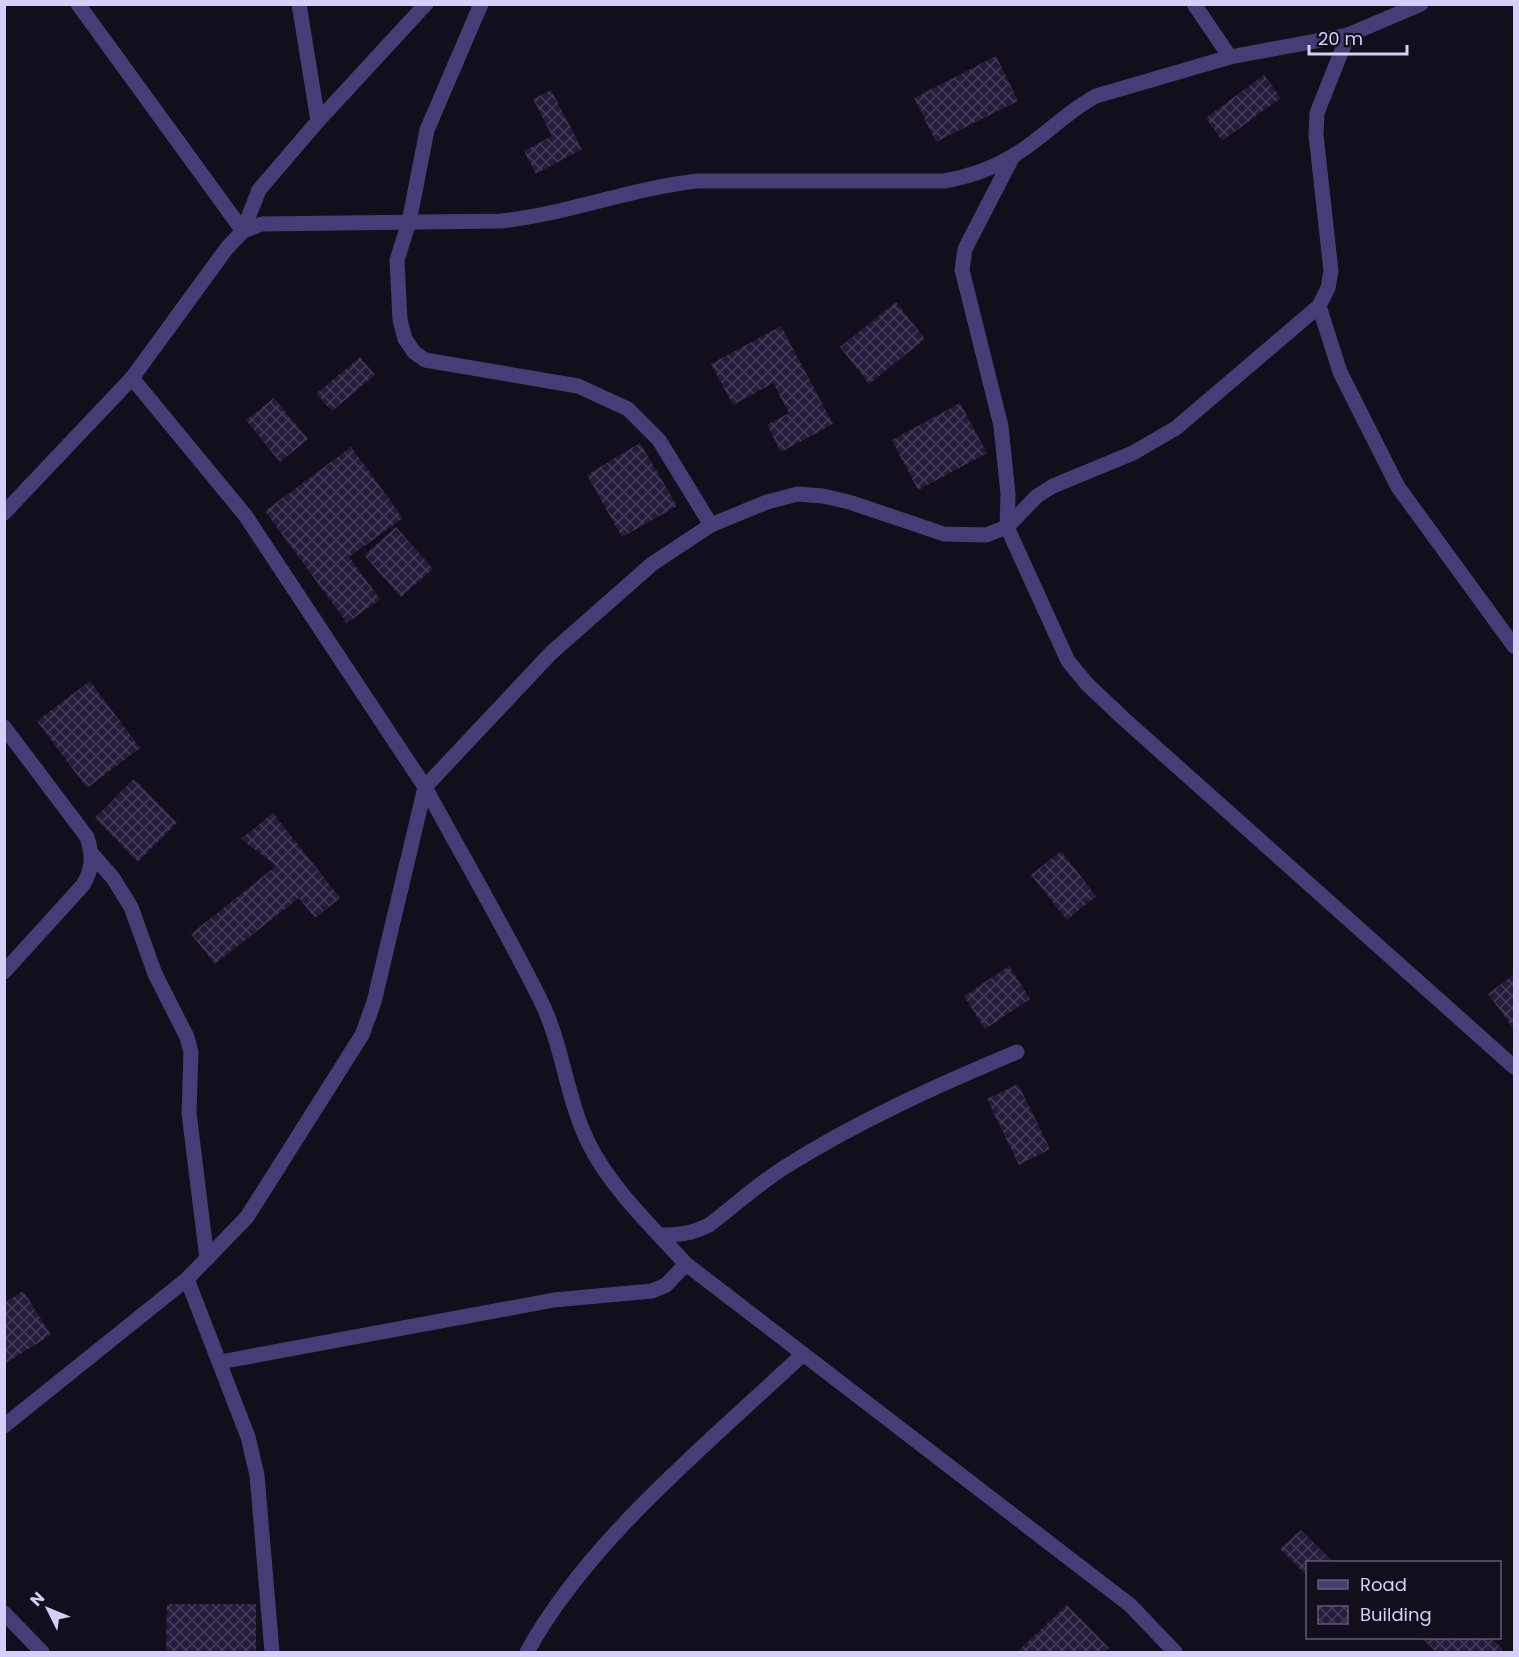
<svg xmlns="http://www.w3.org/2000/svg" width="1519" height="1657" viewBox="0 0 1519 1657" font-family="Poppins,sans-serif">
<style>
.building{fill:url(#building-cross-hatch)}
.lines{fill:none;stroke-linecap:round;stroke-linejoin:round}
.minor{stroke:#453d76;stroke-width:15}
</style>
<defs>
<pattern id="building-cross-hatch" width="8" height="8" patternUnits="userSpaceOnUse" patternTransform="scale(1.5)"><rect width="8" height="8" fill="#251c3b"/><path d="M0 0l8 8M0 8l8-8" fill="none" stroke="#443c58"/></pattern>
</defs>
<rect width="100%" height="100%" fill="#120e1c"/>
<g class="building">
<path d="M996 56 1018 101 936 142 914 98Z"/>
<path d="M1264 75 1281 98 1222 141 1206 118Z"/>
<path d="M551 90 582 149 536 174 524 151 552 136 533 99Z"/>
<path d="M896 302 925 339 869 384 840 347Z"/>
<path d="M781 326 833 424 781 452 767 425 789 413 773 383 733 405 711 364Z"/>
<path d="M360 357 375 375 332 411 316 394Z"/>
<path d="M274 398 308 439 280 462 246 420Z"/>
<path d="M960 403 987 453 918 490 892 440Z"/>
<path d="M640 443 677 506 622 537 587 475Z"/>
<path d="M351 447 403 518 349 557 380 599 347 623 265 511Z"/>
<path d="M396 527 433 569 401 597 364 555Z"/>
<path d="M90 681 140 748 87 788 37 721Z"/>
<path d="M134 779 177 823 138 862 95 818Z"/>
<path d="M273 813 340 898 315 918 299 898 215 964 191 934 276 866 241 839Z"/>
<path d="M1061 851 1096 896 1067 920 1031 875Z"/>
<path d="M1009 966 1030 999 985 1029 964 996Z"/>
<path d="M1514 974V1029L1488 994Z"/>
<path d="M1018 1084 1050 1149 1019 1165 987 1099Z"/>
<path d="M23 1291 51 1335 4 1364V1303Z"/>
<path d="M1301 1530 1333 1562H1308V1577L1280 1549Z"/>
<path d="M167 1604H256V1652H166Z"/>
<path d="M1067 1605 1109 1648 1105 1652H1017Z"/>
<path d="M1422 1638H1491L1503 1649 1500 1652H1436Z"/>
</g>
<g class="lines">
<g class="minor">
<path d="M78 4 243 231"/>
<path d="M481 4 427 130 409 222 397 260 400 320 405 339 414 352 425 360 578 386 628 409 659 440 711 525"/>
<path d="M1194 4 1230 57"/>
<path d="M318 121 426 4"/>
<path d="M1013 156 965 249 962 270 1001 426 1008 494 1007 527 1068 661 1087 684 1124 719 1514 1067"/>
<path d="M243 231 259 190 318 121 299 4"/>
<path d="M1319 306 1340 372 1398 487 1514 646"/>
<path d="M4 513 132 378 227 248 243 231 262 224 501 221C568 214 631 188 698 181H944C968 177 993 168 1013 156 1043 138 1066 112 1096 96L1230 57 1348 35 1421 4"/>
<path d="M4 727 87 837C93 856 93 868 83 885L4 972"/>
<path d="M92 854 113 878 131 907 155 974 187 1037 191 1052 189 1113 207 1259"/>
<path d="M659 1235C678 1235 691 1234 709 1225 734 1206 758 1184 785 1167 858 1121 938 1085 1017 1052"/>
<path d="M187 1279 248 1437 257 1475 272 1652"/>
<path d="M220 1362 554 1300 652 1291 666 1285 686 1264"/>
<path d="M4 1426 187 1279 247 1217 362 1035 374 1002 425 787 245 515 132 378"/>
<path d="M4 1613 42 1652"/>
<path d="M527 1652C589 1539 709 1443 803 1354"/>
<path d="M1175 1652 1130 1605 686 1264C654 1229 610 1187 589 1144 566 1098 563 1045 540 999 504 927 463 857 425 787L551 653 652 564 711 525 767 502 798 494 823 496 849 502 944 534 986 535 1007 527 1037 496 1053 486 1133 453 1176 428 1319 306 1328 288 1331 271 1316 135 1317 113 1348 35"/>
</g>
</g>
<rect width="1519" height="1657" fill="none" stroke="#d7cefa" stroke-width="12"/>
<rect x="1306" y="1561" width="195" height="78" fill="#120e1c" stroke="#615b75" stroke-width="1.5"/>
<rect x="1318" y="1580" width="30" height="9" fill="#453d76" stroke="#615b75" stroke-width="1.5"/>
<text x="1360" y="1591" font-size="18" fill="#d7cefa">Road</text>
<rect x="1318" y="1606" width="30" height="18" fill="url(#building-cross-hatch)" stroke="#615b75" stroke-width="1.5"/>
<text x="1360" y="1621" font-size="18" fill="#d7cefa">Building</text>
<g transform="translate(48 1609) rotate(313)" stroke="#120e1c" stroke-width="4.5" paint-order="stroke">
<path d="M0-4.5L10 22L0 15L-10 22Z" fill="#d7cefa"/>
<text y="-9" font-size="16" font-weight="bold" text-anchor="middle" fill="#d7cefa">N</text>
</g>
<path d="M1309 45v9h98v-9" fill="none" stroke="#d7cefa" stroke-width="3"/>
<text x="1318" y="45" font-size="18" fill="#d7cefa" stroke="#120e1c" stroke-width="4.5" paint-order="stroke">20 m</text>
</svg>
